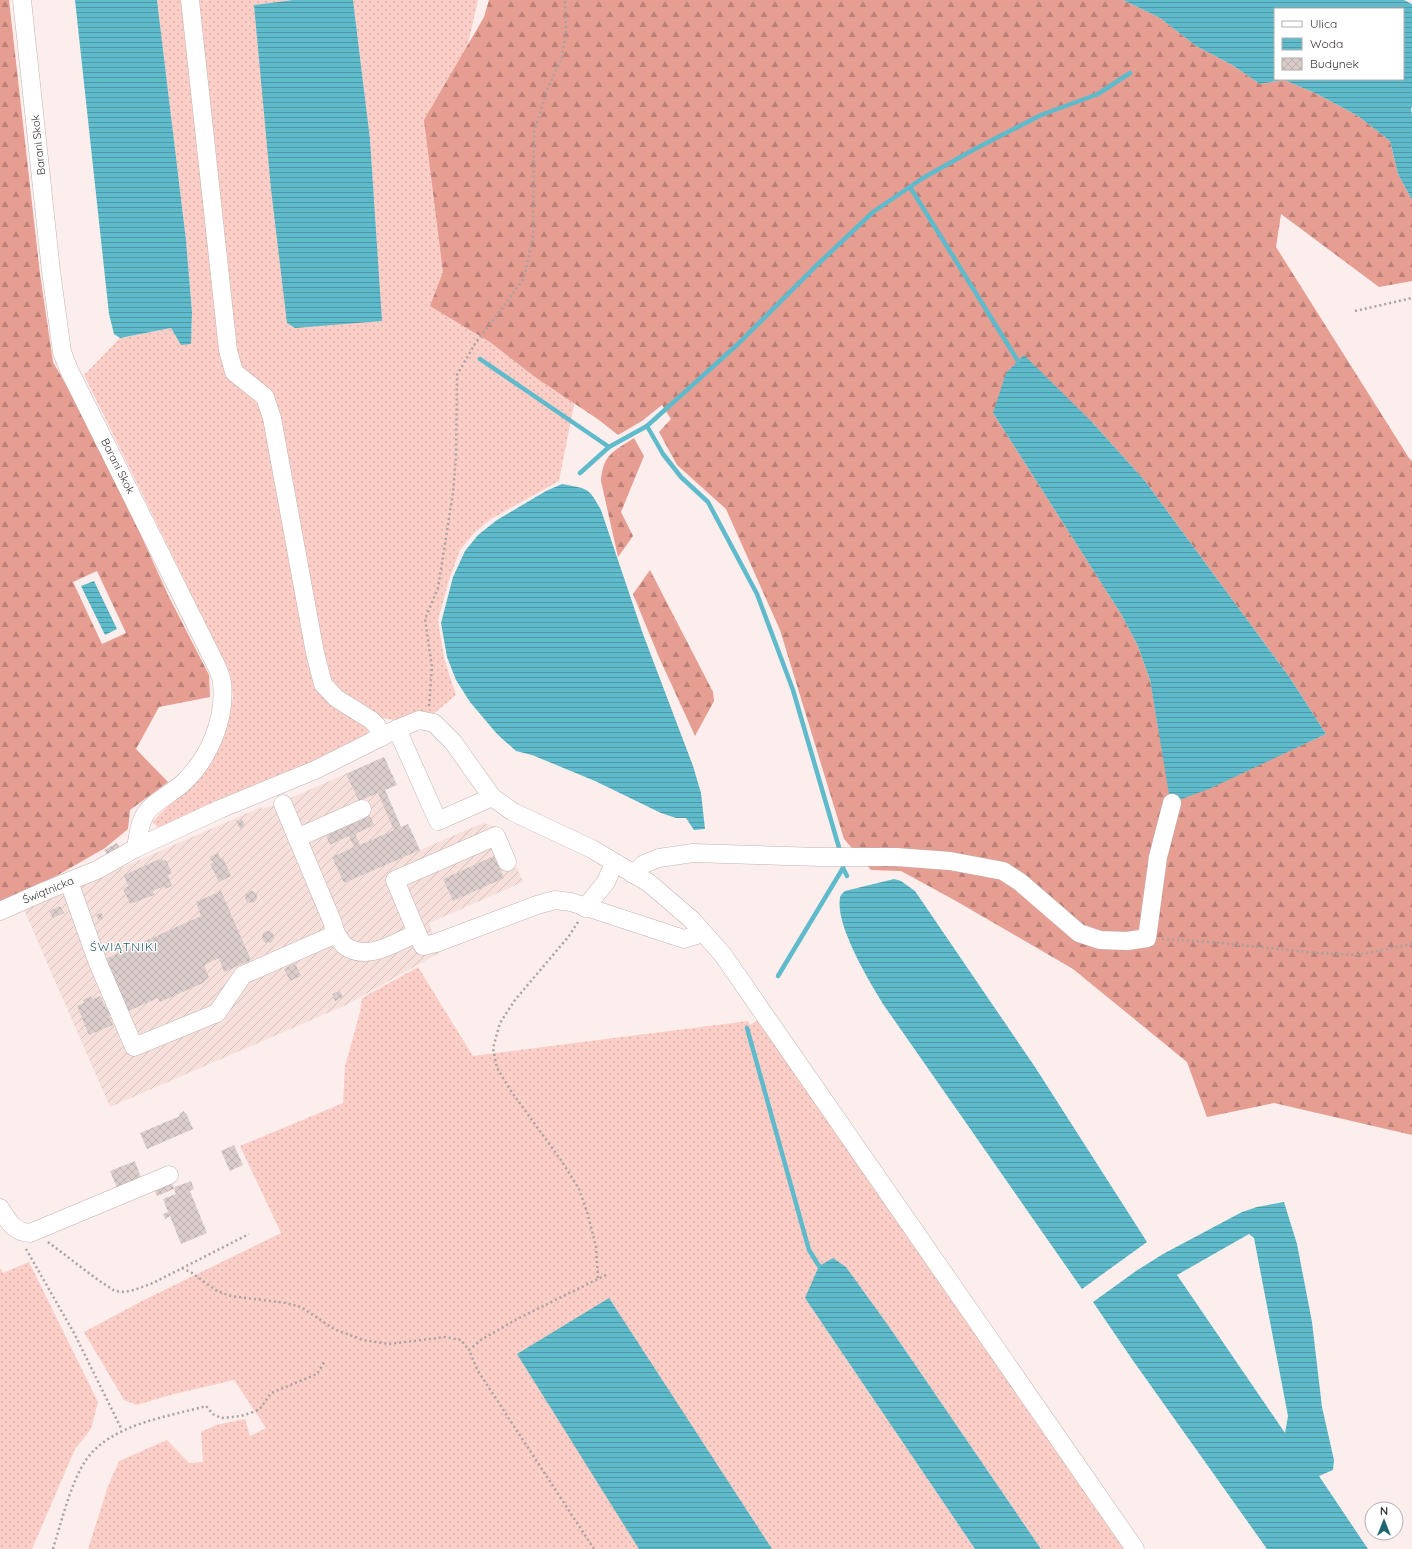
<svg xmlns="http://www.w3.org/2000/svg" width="1412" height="1549" viewBox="0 0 1412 1549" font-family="Quicksand,sans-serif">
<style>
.industrial{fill:url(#industrial-furrows)}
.grass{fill:url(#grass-dots)}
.forest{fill:url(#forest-firs);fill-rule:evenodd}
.water{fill:url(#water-rules);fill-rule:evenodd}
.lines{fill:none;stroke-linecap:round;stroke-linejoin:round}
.stream{stroke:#5fbbcb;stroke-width:4.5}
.building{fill:url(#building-cross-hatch)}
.minor-casing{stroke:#c0b3b0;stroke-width:19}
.path{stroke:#aba19f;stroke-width:2.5;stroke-dasharray:2 3;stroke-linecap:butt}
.minor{stroke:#fff;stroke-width:18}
.labels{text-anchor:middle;stroke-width:3;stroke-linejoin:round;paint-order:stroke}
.street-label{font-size:11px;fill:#393433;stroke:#fff}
.neighbourhood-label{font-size:12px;letter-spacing:1px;fill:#275f69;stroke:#fff}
</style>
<defs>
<pattern id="industrial-furrows" width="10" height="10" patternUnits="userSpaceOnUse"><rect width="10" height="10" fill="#f7e0dc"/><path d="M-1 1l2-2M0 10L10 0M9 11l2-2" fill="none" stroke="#d4c1bd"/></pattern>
<pattern id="grass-dots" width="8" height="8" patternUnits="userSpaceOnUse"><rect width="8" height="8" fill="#fbcfc8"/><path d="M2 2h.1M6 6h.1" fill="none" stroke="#d8b2ac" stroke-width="1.8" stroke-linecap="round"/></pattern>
<pattern id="forest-firs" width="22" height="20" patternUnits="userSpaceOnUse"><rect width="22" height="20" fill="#e69d92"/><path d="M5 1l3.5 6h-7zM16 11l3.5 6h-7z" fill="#bb8178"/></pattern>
<pattern id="water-rules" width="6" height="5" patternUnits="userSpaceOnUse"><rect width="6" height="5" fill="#5fbbcb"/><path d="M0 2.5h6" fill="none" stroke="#4f99a5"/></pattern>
<pattern id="building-cross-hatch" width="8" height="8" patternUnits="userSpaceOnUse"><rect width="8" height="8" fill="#dbcdcb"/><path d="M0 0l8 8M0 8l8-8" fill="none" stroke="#bdb1af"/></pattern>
</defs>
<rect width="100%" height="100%" fill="#fceeec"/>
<path class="industrial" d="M384 757 397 785 385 790 401 827 408 824 420 850 483 823 500 828 523 882 429 923 439 953 346 1005 110 1107 24 910 63 893 66 894 81 888 82 885 261 807 262 809 277 804Z"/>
<g class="grass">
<path d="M157 0H293L254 5 381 309 370 139 353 0H478L460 80 604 253 559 481 491 519 475 532 460 550 449 580 438 620 444 658 456 695 431 716 394 720 377 717 363 739 161 830 152 822 202 772 222 738 233 698 230 673 84 375 120 338 171 328 181 345 192 329V312L186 240Z"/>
<path d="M418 967 473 1056 748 1021 750 1025 761 1018 1126 1549H1041L890 1328 805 1298 975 1549H88L108 1486 119 1461 167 1440 189 1463 203 1462 201 1432 216 1425 245 1419 250 1436 266 1428 234 1380 170 1395 137 1405 124 1400 84 1332 144 1300 281 1233 240 1146 343 1103 345 1066 360 1012 362 998Z"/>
<path d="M29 1262 98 1402 91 1429 75 1449 32 1549H0V1268L3 1273Z"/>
</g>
<g class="forest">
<path d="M0 0H9L40 274 53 362 99 443 169 597 209 675 210 697 159 707 136 749 168 782 130 810 128 829 105 848 58 875 0 903ZM97 571 126 633 102 644 73 582Z"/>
<path d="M489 0H1123L1160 18 1196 46 1232 65 1260 84 1284 80 1315 93 1358 116 1390 141 1398 174 1412 200V281L1379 287 1281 214 1276 247 1409 458 1412 461V1135L1274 1103 1207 1117 1187 1062 1073 969 956 901 901 871 871 870 844 839 780 630 726 509 677 465 659 432 671 419 662 405 642 421 618 435 599 420 535 377 490 342 430 306 443 272 424 120 484 17ZM993 413 1092 422 1145 481 1290 678 1326 734 1269 760 1158 726 1150 680 1138 646 1121 614Z"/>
<path d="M634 438 644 456 621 512 633 536 618 557 601 481C603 454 613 452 634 438Z"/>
<path d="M650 570 713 692 714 701 695 736 658 655 633 594Z"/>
</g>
<g class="water">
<path d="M75 0H157L186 240 192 312 191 344 181 345 171 328 120 338 114 334 109 314Z"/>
<path d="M293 0H353L370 139 382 321 295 328 287 323 271 189 254 5Z"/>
<path d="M1123 0H1404L1412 4V107L1411 108 1412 115V200L1398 174 1390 141 1358 116 1315 93 1284 80 1260 84 1232 65 1196 46 1160 18ZM1275 9H1403V79H1275Z"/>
<path d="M1024 355 1092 422 1145 481 1290 678 1326 734 1209 789 1179 800H1170L1150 680 1138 646 1121 614 993 413 1006 373Z"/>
<path d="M562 484C587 489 588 486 601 510L643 634 693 766 701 793 705 829 694 830 686 818H676L661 813 595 781 532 755 516 751 497 734 470 702 456 680 447 657 441 623 453 577 465 551 478 535 497 520 546 491Z"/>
<path d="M94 581 117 629 105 635 81 586Z"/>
<path d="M894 879 901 881 915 891 1035 1067 1147 1242 1082 1289 883 1004C869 981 835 925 840 898 840 895 843 893 845 891Z"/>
<path d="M1284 1202 1297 1244 1312 1322 1322 1407 1334 1460 1333 1470 1319 1476 1368 1549H1267L1134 1362 1093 1302 1136 1271 1163 1254 1242 1212 1257 1207ZM1249 1234 1254 1238 1288 1416 1285 1433 1177 1275Z"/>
<path d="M833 1258 846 1267 890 1328 1041 1549H975L805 1298 819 1266Z"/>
<path d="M609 1298 772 1549H639L517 1354Z"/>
</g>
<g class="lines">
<g class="stream">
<path d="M910 187 1018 361"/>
<path d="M480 359 609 447"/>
<path d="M647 426 663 454 681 477 708 502 757 594 793 690 840 851"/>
<path d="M580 473 609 447 647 426 738 344 817 265 873 212 923 178 973 150 1041 115 1098 94 1130 73"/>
<path d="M843 868 847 876"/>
<path d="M778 976 843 868"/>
<path d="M747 1028 809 1250 819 1266"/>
</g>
</g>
<g class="building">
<path d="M384 757 397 785 385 790 401 827 408 824 420 850 344 883 332 857 354 847 349 836 330 845 326 835 370 816 374 825 355 834 360 845 394 830 378 793 359 801 346 774Z"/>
<path d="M242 819 245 826 240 829 236 821Z"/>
<path d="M117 843 120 849 108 856 104 850Z"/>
<path d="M218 853 221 859 223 858 231 876 219 882 210 864 213 863 210 857Z"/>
<path d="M494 856 504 878 453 901 443 879Z"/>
<path d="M162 858 163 861 166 860 172 873 168 875 172 886 165 889 164 886 153 891 154 895 130 904 123 889 128 886 124 875Z"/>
<circle cx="251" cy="897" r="6"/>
<path d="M221 891 251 960 224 972 219 958 204 965 209 978 204 981 205 982 160 1002 158 998 126 1012 103 960 201 916 196 902Z"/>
<path d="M60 906 64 913 53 918 49 911Z"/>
<path d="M100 913H102L103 919 99 921 96 915Z"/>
<circle cx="268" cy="937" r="6"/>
<path d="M295 963 301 976 290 981 284 969Z"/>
<path d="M340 991 343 997 335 1001 332 994Z"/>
<path d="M91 996 93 999 100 996 106 1008 108 1007 112 1015 109 1016 113 1025 89 1035 77 1006 84 1003 83 1000Z"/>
<path d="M184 1111 185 1114 186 1113 193 1129 147 1149 140 1133 180 1116 179 1114Z"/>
<path d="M234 1145 243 1165 230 1171 221 1151Z"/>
<path d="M135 1161 141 1178 117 1188 110 1171Z"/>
<path d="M171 1181 174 1188 176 1186H178L191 1181 194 1189 190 1191 207 1233 181 1244 170 1216 165 1219 163 1214 168 1212 163 1199 176 1194 174 1189 157 1196 154 1189Z"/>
</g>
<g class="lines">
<g class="minor-casing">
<g id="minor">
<path d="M190 0 228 350 234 372 265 397 272 418 315 653 323 684 336 698 371 720 377 726 382 737"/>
<path d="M397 729 438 821 492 797"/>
<path d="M283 804 332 921 336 934"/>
<path d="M297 838 362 809"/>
<path d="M136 848 220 809 315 770 397 729 419 720 434 723 453 742 492 797 513 812 592 849 649 883 692 920 723 955 1135 1549"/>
<path d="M633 874 644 864 659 858 693 853 821 857H896L950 861 1003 871 1020 882 1079 933 1100 940 1127 941 1147 938 1158 857 1172 803"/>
<path d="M69 882 98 963 134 1047 217 1013 243 975 336 934C339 938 342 944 345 946 368 962 396 942 417 933L395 880 496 836 507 862"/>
<path d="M585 908 606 882 614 863"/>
<path d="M0 911 45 891 97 870 136 848C138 837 139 823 146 813 151 804 175 791 184 782 209 758 226 719 222 683 221 676 218 669 215 663L69 370 62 352 51 271 22 0"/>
<path d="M417 933 423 946 436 943 537 905 555 900 571 902 684 939 703 933"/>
<path d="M0 1208C8 1221 14 1232 30 1233L169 1175"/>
</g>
</g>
<g class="path">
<path d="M1355 311 1412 298"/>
<path d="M429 706 432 667 425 619 438 588 453 493 456 457 457 375 476 342 501 310 524 278 533 237 534 132 547 90 562 57 566 32 565 0"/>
<path d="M578 922 569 936 515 1000 500 1023 493 1048 497 1068 511 1091 563 1163 579 1189 588 1215 596 1247 598 1279"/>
<path d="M1162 939 1212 942 1317 953 1357 955 1412 944"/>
<path d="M48 1242 98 1280 115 1291 124 1292 134 1290 153 1283 249 1234"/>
<path d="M26 1249 74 1333 122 1430"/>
<path d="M182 1268 192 1273 217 1291 231 1296 286 1303 301 1307 334 1329 363 1340 389 1344 445 1337 461 1340 469 1350"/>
<path d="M53 1549C61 1523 71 1482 86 1460 111 1424 167 1417 206 1406L213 1414 221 1418 241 1416 253 1412 260 1409 271 1393 317 1374 325 1361"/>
<path d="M594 1549 478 1371 469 1350 481 1340 517 1319 608 1274"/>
</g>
<use href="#minor" class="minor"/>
</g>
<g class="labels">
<g class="street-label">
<text transform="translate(38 145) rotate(-96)" y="4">Barani Skok</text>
<text transform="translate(118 466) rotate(63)" y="4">Barani Skok</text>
<text transform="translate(48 890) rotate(-22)" y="4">Świątnicka</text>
</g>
<g class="neighbourhood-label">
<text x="124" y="951">ŚWIĄTNIKI</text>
</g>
</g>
<rect x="1274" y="8" width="130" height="72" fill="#ffffff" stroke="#b0aead"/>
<rect x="1282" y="21" width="20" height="6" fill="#ffffff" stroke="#b0aead"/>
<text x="1310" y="28" font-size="12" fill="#393433">Ulica</text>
<rect x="1282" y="38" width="20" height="12" fill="url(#water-rules)" stroke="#b0aead"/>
<text x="1310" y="48" font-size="12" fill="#393433">Woda</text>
<rect x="1282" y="58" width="20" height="12" fill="url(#building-cross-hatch)" stroke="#b0aead"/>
<text x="1310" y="68" font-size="12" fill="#393433">Budynek</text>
<g transform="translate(1384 1521)"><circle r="19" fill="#ffffff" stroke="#b0aead"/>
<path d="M0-3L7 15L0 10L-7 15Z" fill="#1c6672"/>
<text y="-6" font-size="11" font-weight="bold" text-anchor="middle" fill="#393433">N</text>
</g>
</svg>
